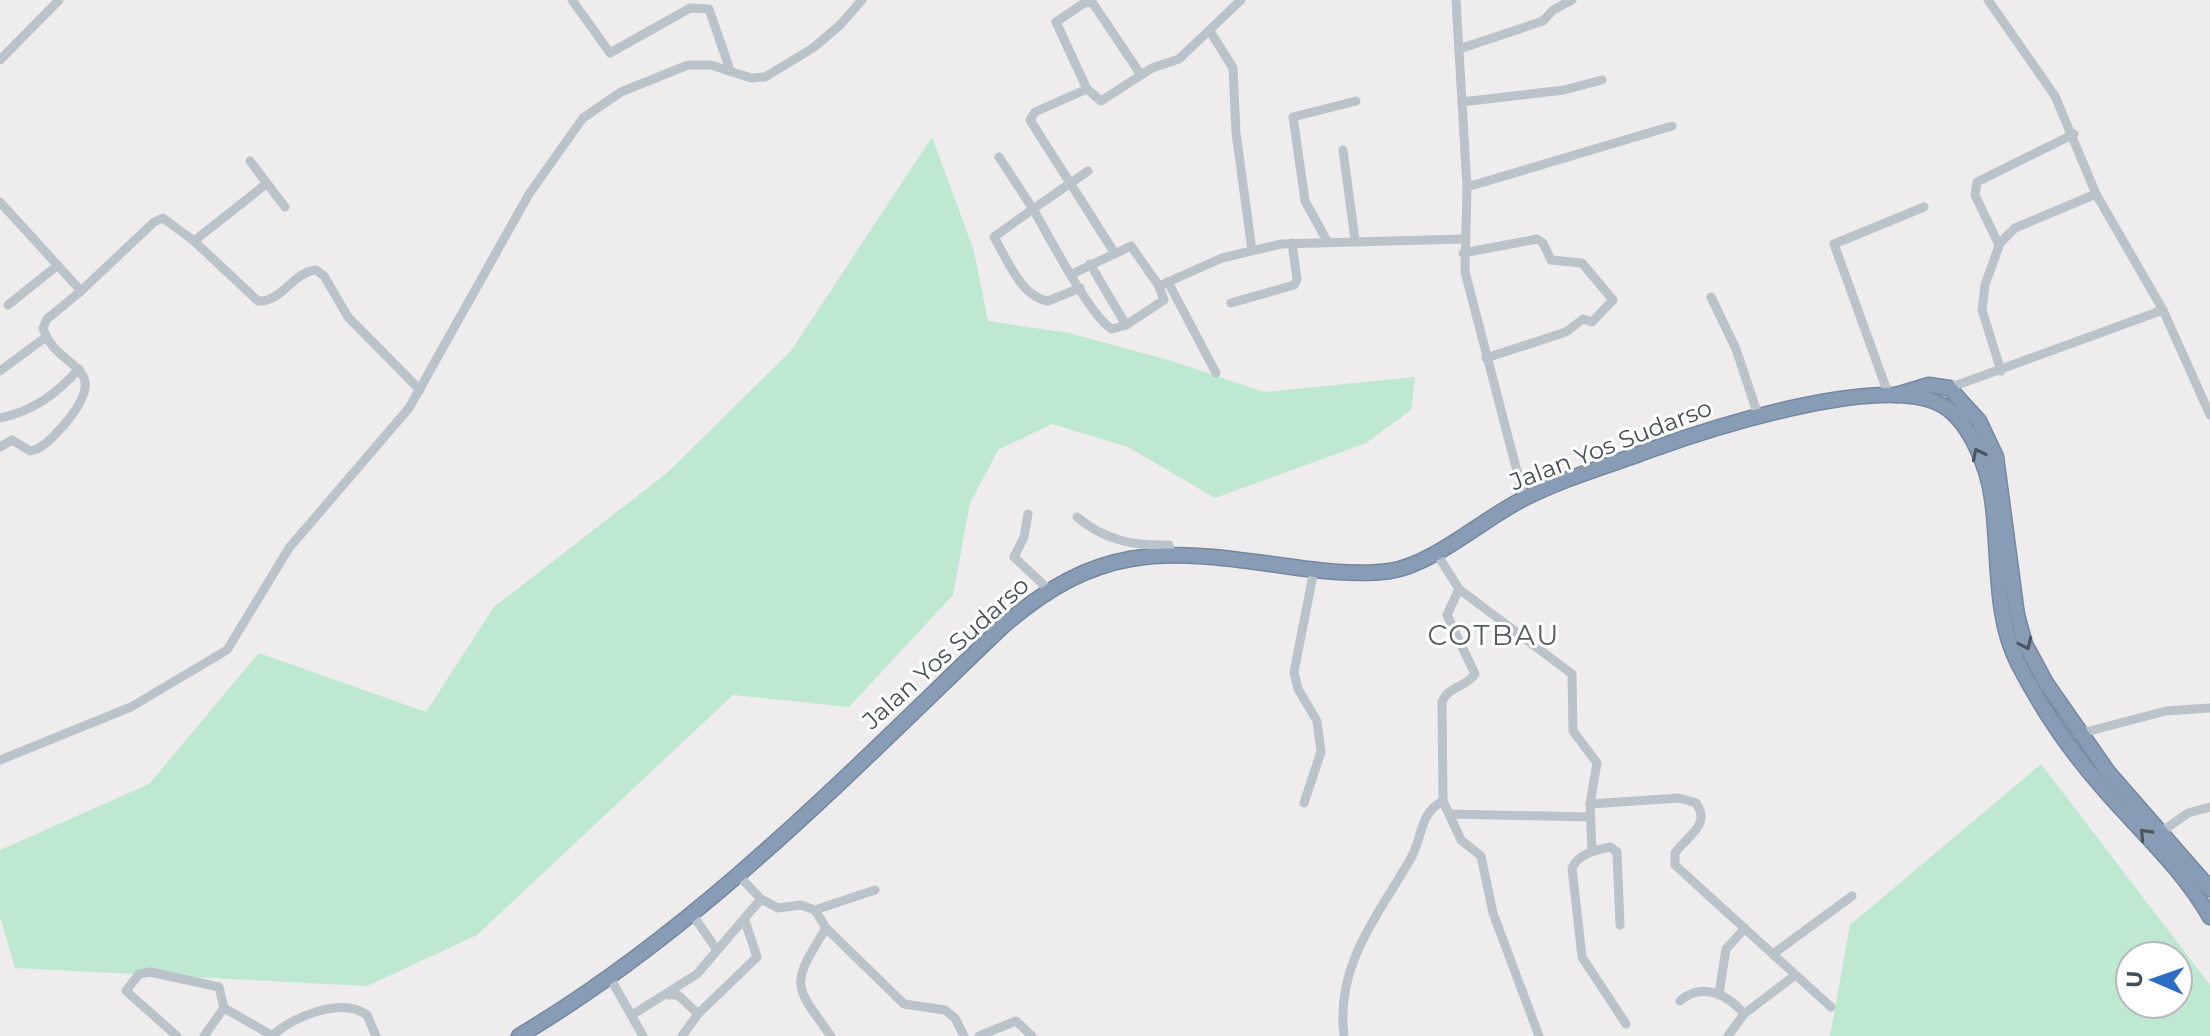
<svg xmlns="http://www.w3.org/2000/svg" width="2210" height="1036" viewBox="0 0 2210 1036" font-family="Montserrat,sans-serif">
<style>
.green{fill:#bee8cf;fill-rule:evenodd}
.lines{fill:none;stroke-linecap:round;stroke-linejoin:round}
.highway-casing{stroke:#7488a1;stroke-width:17}
.minor{stroke:#bbc3ca;stroke-width:9}
.highway{stroke:#889db5;stroke-width:14}
.oneway{stroke:#4d5660}
.labels{text-anchor:middle;stroke-width:6;stroke-linejoin:round;paint-order:stroke}
.street-label{font-size:24px;fill:#464e57;stroke:#fff}
.quarter-label{font-size:28px;letter-spacing:2px;fill:#595c60;stroke:#fff}
</style>
<rect width="100%" height="100%" fill="#eeecec"/>
<g class="green">
<path d="M932 137 974 251 988 321 1069 333 1172 361 1264 392 1415 377 1411 410 1366 443 1215 498 1128 447 1052 424 998 450 970 503 953 595 849 707 733 695 477 935 367 986 15 968 0 917V850L149 784 259 653 426 712 494 607 667 473 791 351Z"/>
<path d="M2041 764 2210 985V1036H1830L1850 925ZM2130 956H2178V1004H2130Z"/>
</g>
<g class="lines">
<g class="highway-casing">
<g id="highway">
<path d="M1896 395 1929 385 1949 388 1979 421 1996 457 2017 615 2025 644 2046 683 2108 772 2210 889"/>
<path d="M519 1036C702 927 850 772 1003 626 1097 545 1160 548 1278 565 1313 570 1355 576 1390 571 1434 564 1483 519 1523 499 1564 478 1608 466 1650 450 1711 428 1889 370 1945 407 1971 424 1988 469 1992 498 2000 551 1993 615 2018 663 2040 706 2071 752 2103 788 2140 831 2182 868 2210 917"/>
</g>
</g>
<g class="minor">
<path d="M572 0 610 53 690 8 709 9 730 70"/>
<path d="M1456 0 1467 187 1465 272 1524 498"/>
<path d="M1988 0 2055 96 2096 194 2163 310 2210 415"/>
<path d="M1210 31 1233 68 1236 133 1252 250"/>
<path d="M1459 49 1543 21 1553 10 1572 0"/>
<path d="M0 60 59 0"/>
<path d="M1141 75 1092 2 1084 3 1056 22 1087 89 1101 101 1152 68 1179 59 1241 0"/>
<path d="M1087 89 1035 112 1030 120 1114 252"/>
<path d="M1462 102 1564 90 1602 80"/>
<path d="M1343 150 1355 240"/>
<path d="M999 157 1033 209 994 237C1007 259 1021 297 1048 301L1080 288"/>
<path d="M250 161 285 207"/>
<path d="M1467 187 1672 126"/>
<path d="M0 202 81 291 154 222 163 218 194 241 258 301C281 303 293 272 316 270L324 276 348 317 420 390"/>
<path d="M194 241 266 184"/>
<path d="M1327 241 1305 201 1293 117 1356 101"/>
<path d="M1999 245 1975 195 1977 182 2074 134"/>
<path d="M1463 253 1537 239 1543 243 1551 260 1582 263 1613 300 1592 322 1583 319 1566 332 1486 358"/>
<path d="M1090 264 1126 325"/>
<path d="M1072 274 1131 246 1159 286 1164 300 1126 325 1112 329C1090 317 1048 234 1033 209L1088 171"/>
<path d="M1168 282 1216 373"/>
<path d="M1159 286 1222 258 1281 244 1463 239"/>
<path d="M1711 297 1736 349 1758 415"/>
<path d="M1231 303 1294 285 1297 279 1292 243"/>
<path d="M8 305 58 265"/>
<path d="M0 371 46 337"/>
<path d="M2001 371 1982 310 1985 285 2000 243 2015 228 2096 194"/>
<path d="M1949 388 2163 310"/>
<path d="M1889 396 1834 244 1924 207"/>
<path d="M0 418C34 411 56 394 79 369"/>
<path d="M0 447 12 440 30 451C43 450 55 434 64 425 117 362 56 372 43 328L47 319 81 291"/>
<path d="M1028 514 1024 537 1014 557 1048 589"/>
<path d="M1077 517C1104 540 1133 546 1169 545L1172 555"/>
<path d="M1435 551 1459 589 1572 674 1573 731 1597 763 1590 804 1592 851"/>
<path d="M2078 734 2166 711 2210 708"/>
<path d="M0 760 131 707 227 650 289 548 409 408 529 194 583 118 621 92 688 65H711L751 78 765 77 813 48 840 25 862 0"/>
<path d="M1443 801 1461 840 1481 856 1493 913 1539 1036"/>
<path d="M1304 803 1321 752 1317 721 1298 689 1294 672 1314 570"/>
<path d="M1590 804 1679 798 1696 803C1712 825 1686 837 1675 853V865L1831 1007"/>
<path d="M1450 814 1590 817"/>
<path d="M2161 832 2188 813 2210 807"/>
<path d="M739 876 761 899 778 908 801 905 815 910 875 890"/>
<path d="M815 910 826 928 904 1004 945 1010 955 1018 964 1036"/>
<path d="M692 914 717 950"/>
<path d="M1620 925 1617 852 1610 847C1596 850 1578 854 1572 868L1582 957 1626 1024"/>
<path d="M826 928C791 985 792 983 831 1036"/>
<path d="M1773 954 1852 896"/>
<path d="M609 976 643 1036"/>
<path d="M1719 994 1726 949 1745 928"/>
<path d="M669 995H678L698 1014"/>
<path d="M1680 1001C1701 982 1728 994 1744 1014"/>
<path d="M224 1008 273 1036"/>
<path d="M632 1015 697 974 761 899"/>
<path d="M177 1036 126 991 139 974 150 972 219 987 224 1008 204 1036"/>
<path d="M272 1036C293 1017 341 996 367 1015L376 1036"/>
<path d="M682 1036 698 1014 757 957 745 921"/>
<path d="M979 1036 1016 1021 1032 1036"/>
<path d="M1344 1036C1335 965 1378 916 1411 858 1423 837 1419 813 1443 801L1442 702C1448 686 1467 687 1475 674L1447 615 1459 589"/>
<path d="M1728 1036 1744 1014 1794 976"/>
</g>
<use href="#highway" class="highway"/>
</g>
<defs><path id="oneway-chevron" d="M-2-3.5L2.5 0L-2 3.5" fill="none" stroke-width="1.6" stroke-linecap="round" stroke-linejoin="round" transform="scale(2)"/></defs>
<g class="oneway">
<use href="#oneway-chevron" transform="translate(1978 454) rotate(-116)"/>
<use href="#oneway-chevron" transform="translate(2026 644) rotate(65)"/>
<use href="#oneway-chevron" transform="translate(2145 834) rotate(-133)"/>
</g>
<g class="labels">
<g class="street-label">
<text transform="translate(1611 445) rotate(-21)" y="8">Jalan Yos Sudarso</text>
<text transform="translate(946 653) rotate(-42)" y="8">Jalan Yos Sudarso</text>
</g>
<g class="quarter-label">
<text x="1494" y="645">COTBAU</text>
</g>
</g>
<g transform="translate(2154 980) rotate(272)"><circle r="38" fill="#ffffff" stroke="#b5b8bc" stroke-width="2"/>
<path d="M0-6L14 30L0 20L-14 30Z" fill="#2d6cc7"/>
<text y="-12" font-size="22" font-weight="bold" text-anchor="middle" fill="#464e57">U</text>
</g>
</svg>
